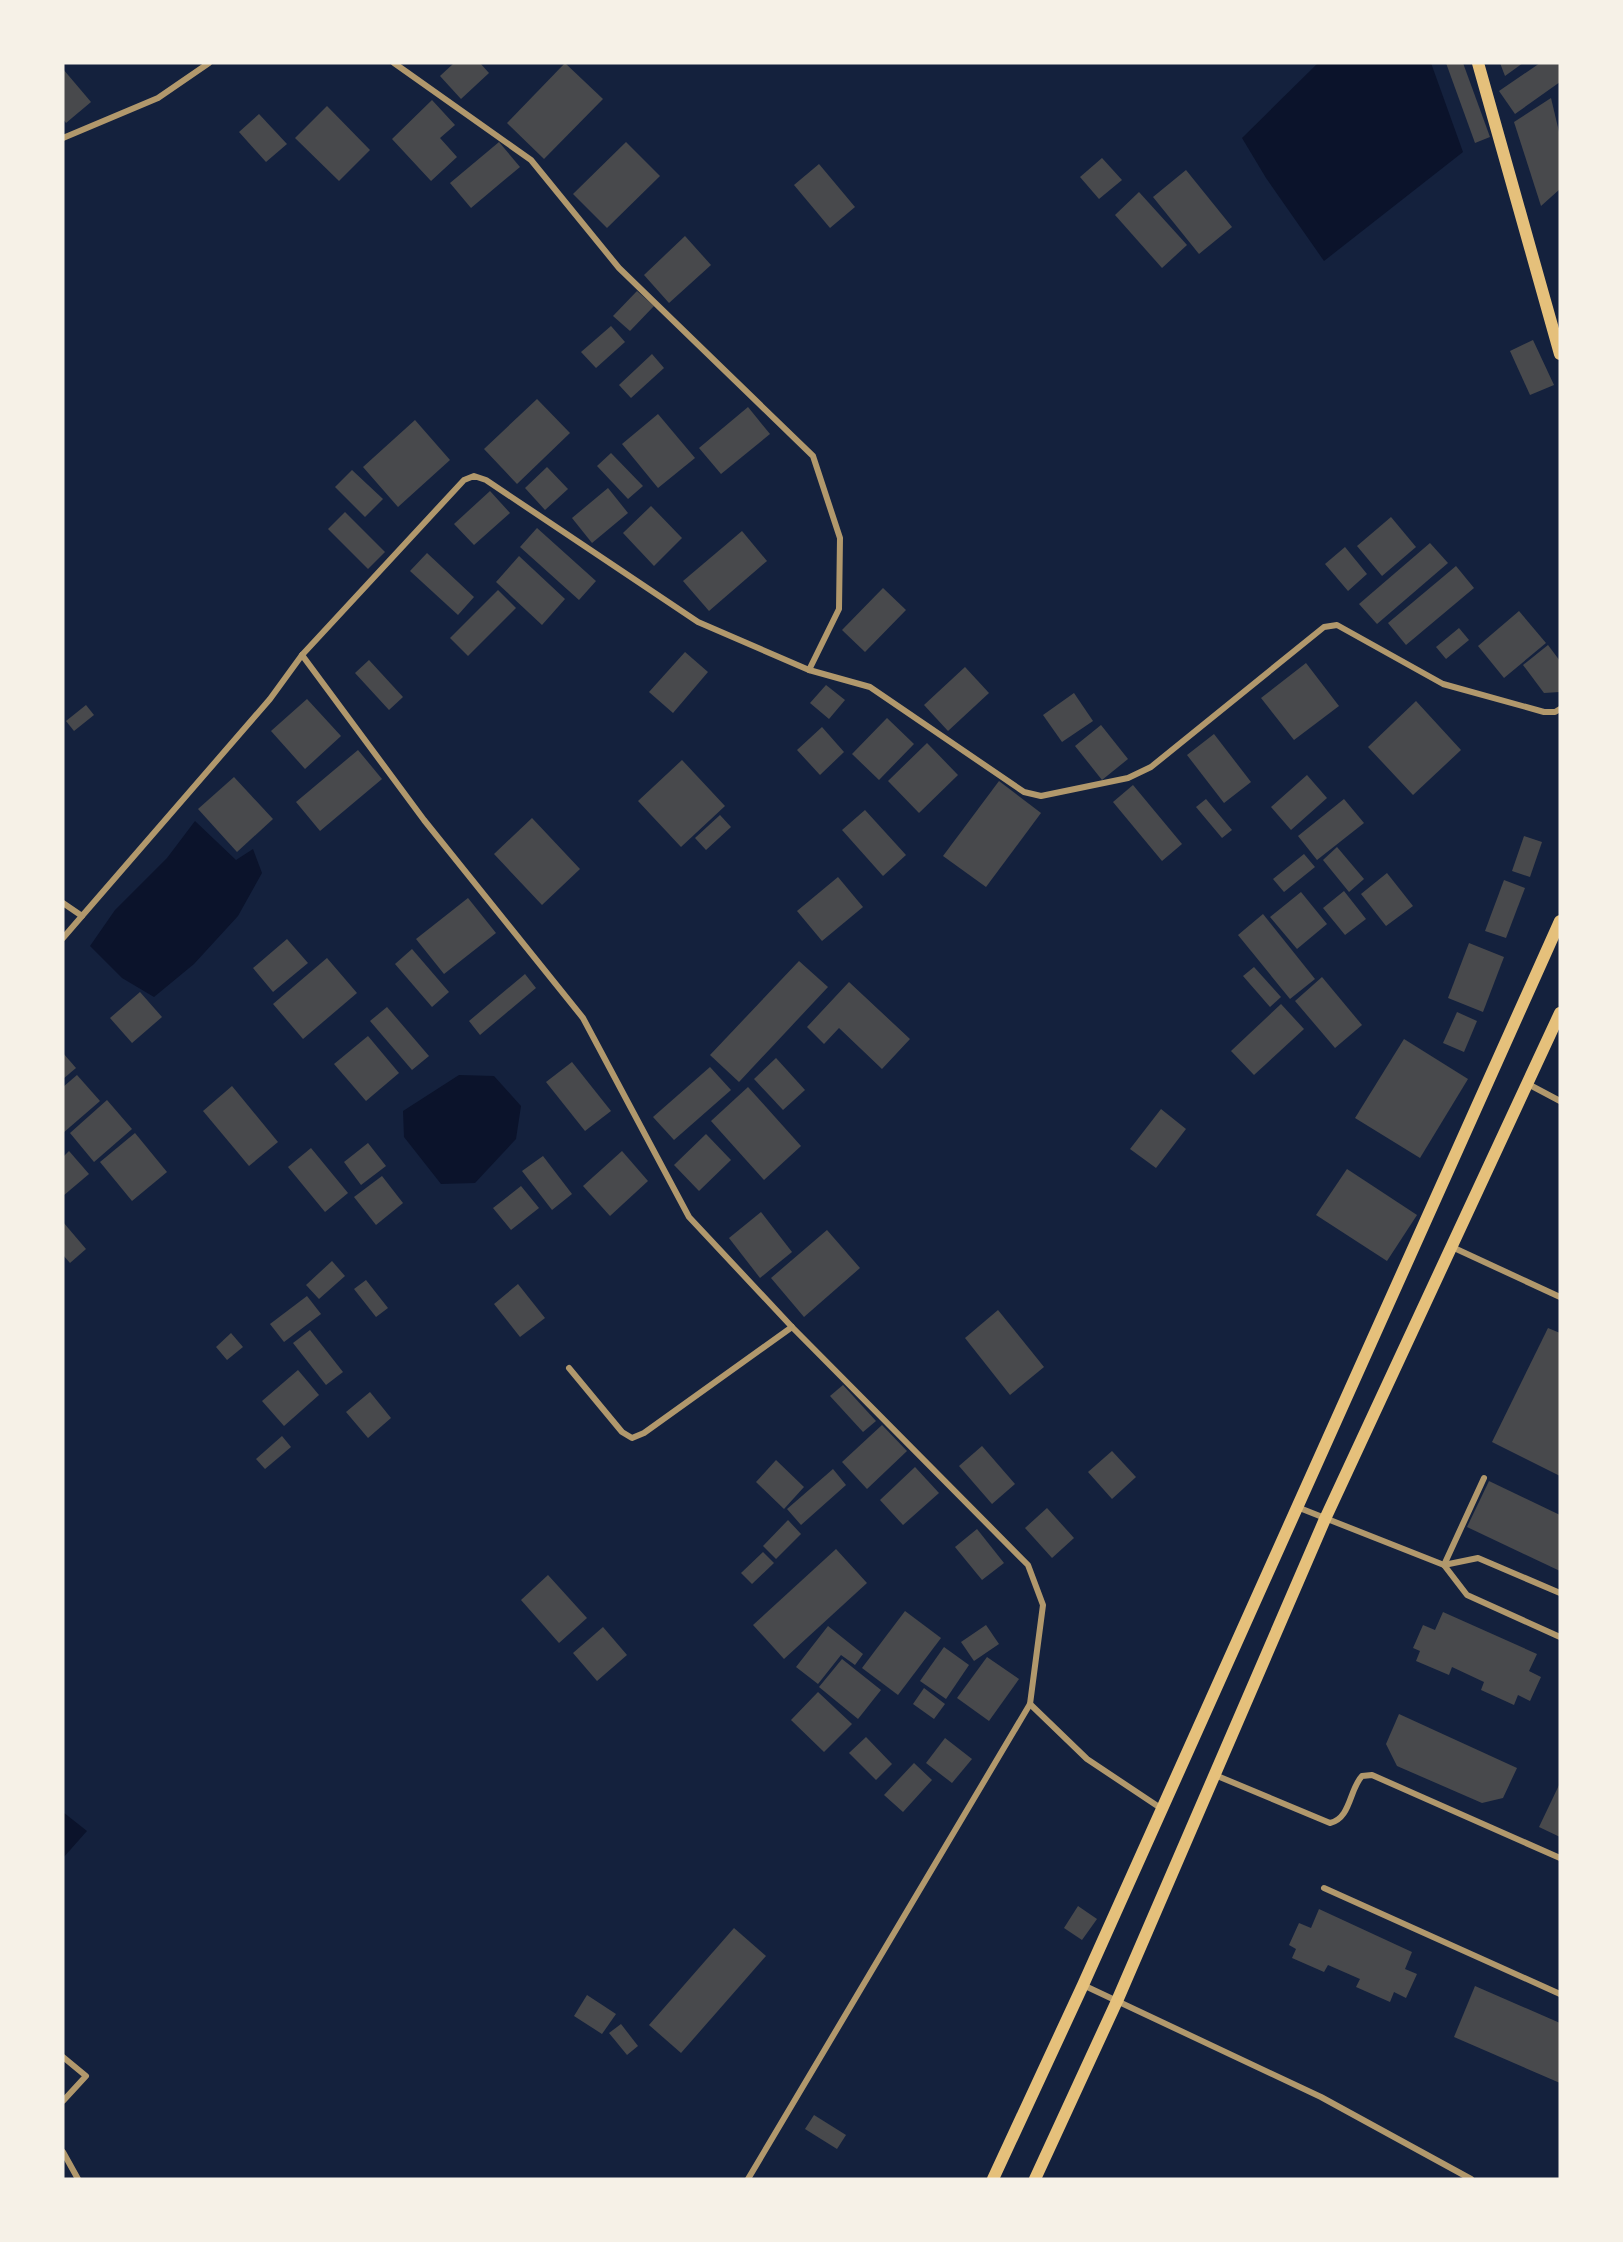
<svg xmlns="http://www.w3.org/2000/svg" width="1623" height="2242" viewBox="0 0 1623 2242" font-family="'Fira Sans Condensed',sans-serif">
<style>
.water{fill:#0b132b}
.building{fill:#48494c}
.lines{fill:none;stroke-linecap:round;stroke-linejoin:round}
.minor{stroke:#b1986c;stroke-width:6}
.secondary{stroke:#e5c07b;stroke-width:12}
</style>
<rect width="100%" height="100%" fill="#14213d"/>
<g class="water">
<path d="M1318 63H1431L1463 152 1324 261 1266 178 1242 138Z"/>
<path d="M195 821 236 860 253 849 262 873 238 916 194 964 154 997 122 978 90 946 115 910 167 858Z"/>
<path d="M459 1075 494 1076 521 1106 516 1139 475 1183 441 1184 404 1137 403 1111Z"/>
<path d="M63 1812 87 1831 63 1858Z"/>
</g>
<g class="building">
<path d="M454 63H480L489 73 461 99 440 76Z"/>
<path d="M565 63 603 99 544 159 507 123Z"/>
<path d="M1446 63H1463L1490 137 1475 143Z"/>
<path d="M1500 63H1523L1505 76Z"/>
<path d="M1540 63H1560V82L1515 114 1499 91Z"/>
<path d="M63 69 91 102 66 123 63 119Z"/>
<path d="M1551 98 1560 136V189L1541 206 1514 122Z"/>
<path d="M432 100 455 125 440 138 457 157 431 181 392 139Z"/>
<path d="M327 106 370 150 339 181 295 138Z"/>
<path d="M259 114 287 144 266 162 239 132Z"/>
<path d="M499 142 520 167 471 208 450 183Z"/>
<path d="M626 142 660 176 607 228 573 194Z"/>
<path d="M1102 158 1122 180 1099 199 1080 177Z"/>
<path d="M819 164 855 207 830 228 794 185Z"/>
<path d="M1186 170 1232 227 1199 254 1153 197Z"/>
<path d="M1139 192 1187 245 1162 268 1115 215Z"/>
<path d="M685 236 711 265 669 303 644 275Z"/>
<path d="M637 291 654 306 630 331 613 316Z"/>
<path d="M611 326 625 342 596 368 581 352Z"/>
<path d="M1533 340 1554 385 1530 395 1510 351Z"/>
<path d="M652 354 664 368 631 398 619 385Z"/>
<path d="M537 399 570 433 517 484 484 449Z"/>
<path d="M748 407 770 434 721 474 699 448Z"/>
<path d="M658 414 695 458 658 488 622 444Z"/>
<path d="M415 420 450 460 398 507 363 467Z"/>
<path d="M611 453 643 486 628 499 597 466Z"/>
<path d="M547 467 568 489 545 510 525 488Z"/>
<path d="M352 470 383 499 365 517 335 487Z"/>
<path d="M608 488 628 513 592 543 572 518Z"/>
<path d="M490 491 510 513 474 545 454 524Z"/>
<path d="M651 506 682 538 654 566 623 533Z"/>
<path d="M345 512 385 552 368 569 328 529Z"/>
<path d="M1391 517 1416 547 1382 576 1357 546Z"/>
<path d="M537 528 596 581 579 600 520 547Z"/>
<path d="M742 531 767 561 709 611 683 581Z"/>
<path d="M1430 543 1448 563 1377 624 1359 604Z"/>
<path d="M1345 547 1367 574 1348 591 1325 564Z"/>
<path d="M427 553 474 597 458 615 410 571Z"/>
<path d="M519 556 565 599 542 625 496 582Z"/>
<path d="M1456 566 1474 588 1406 645 1388 623Z"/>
<path d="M883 588 906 610 865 652 842 630Z"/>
<path d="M498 590 516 608 468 656 450 638Z"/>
<path d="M1519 611 1546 643 1504 678 1478 646Z"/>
<path d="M1459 628 1469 640 1446 659 1436 647Z"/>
<path d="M1548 645 1560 661V692L1544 693 1523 665Z"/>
<path d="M685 652 708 672 673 713 649 692Z"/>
<path d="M369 660 403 697 389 710 355 673Z"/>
<path d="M1306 663 1339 706 1294 740 1261 698Z"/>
<path d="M965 667 989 693 948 731 924 705Z"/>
<path d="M826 685 845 700 829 719 810 703Z"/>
<path d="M1074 693 1093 721 1062 742 1043 715Z"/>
<path d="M307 699 341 736 305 769 271 731Z"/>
<path d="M1416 701 1461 750 1413 795 1368 747Z"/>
<path d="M86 705 94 715 74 731 66 721Z"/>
<path d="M887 718 914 744 879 780 852 754Z"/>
<path d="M1101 725 1128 759 1102 780 1075 746Z"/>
<path d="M822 727 844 752 820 775 797 750Z"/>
<path d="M1214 734 1251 782 1224 803 1187 755Z"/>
<path d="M927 743 958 775 919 813 888 781Z"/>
<path d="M358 750 382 779 320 831 296 802Z"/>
<path d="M682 760 725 806 681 847 638 801Z"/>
<path d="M1307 775 1327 798 1291 830 1271 807Z"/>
<path d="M234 777 273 819 237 852 198 809Z"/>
<path d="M999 781 1041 813 986 887 943 856Z"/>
<path d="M1133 785 1182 844 1162 861 1113 802Z"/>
<path d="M1206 799 1232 830 1222 838 1196 807Z"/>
<path d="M1344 799 1364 823 1317 860 1298 836Z"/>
<path d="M865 810 906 855 883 876 842 830Z"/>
<path d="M720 815 731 827 706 850 695 838Z"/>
<path d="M532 818 580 869 542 905 494 854Z"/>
<path d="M1524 836 1542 842 1530 877 1512 871Z"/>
<path d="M1337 847 1364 879 1349 892 1323 860Z"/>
<path d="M1304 854 1315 867 1284 892 1273 879Z"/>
<path d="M1387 873 1413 906 1386 926 1361 894Z"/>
<path d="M838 877 863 907 822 941 797 911Z"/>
<path d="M1504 880 1525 888 1506 938 1485 931Z"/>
<path d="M1344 891 1366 919 1345 935 1323 908Z"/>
<path d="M1301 892 1327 924 1297 949 1270 917Z"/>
<path d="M468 898 496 933 444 974 416 939Z"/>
<path d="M1263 914 1315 979 1290 999 1238 935Z"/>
<path d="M287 939 308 963 273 992 253 968Z"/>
<path d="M1469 943 1504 957 1483 1012 1448 998Z"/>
<path d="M412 949 449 992 432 1007 395 964Z"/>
<path d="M327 958 357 993 303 1039 273 1004Z"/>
<path d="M799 961 828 987 739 1082 710 1055Z"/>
<path d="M1254 967 1281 997 1270 1007 1243 976Z"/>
<path d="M525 974 536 988 480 1035 469 1021Z"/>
<path d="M1322 977 1362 1025 1335 1048 1295 1001Z"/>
<path d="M849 982 910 1039 882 1069 839 1028 824 1044 807 1027Z"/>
<path d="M140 992 162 1017 132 1043 110 1018Z"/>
<path d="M1281 1004 1304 1029 1254 1075 1231 1051Z"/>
<path d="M387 1007 429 1056 412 1070 370 1021Z"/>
<path d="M1457 1012 1477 1021 1464 1052 1443 1043Z"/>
<path d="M368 1036 399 1073 366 1101 334 1064Z"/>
<path d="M1404 1039 1468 1079 1420 1158 1355 1118Z"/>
<path d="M63 1053 76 1068 63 1079Z"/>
<path d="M776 1058 805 1090 783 1110 754 1079Z"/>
<path d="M572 1062 611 1111 585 1131 546 1082Z"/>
<path d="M710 1067 731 1090 674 1140 653 1117Z"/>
<path d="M77 1075 100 1101 63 1133V1087Z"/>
<path d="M232 1086 278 1142 249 1166 203 1111Z"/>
<path d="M748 1087 801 1146 764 1180 711 1121Z"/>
<path d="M107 1100 132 1129 94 1162 70 1133Z"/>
<path d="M1161 1109 1186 1129 1156 1168 1130 1149Z"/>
<path d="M135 1133 167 1172 132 1201 100 1162Z"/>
<path d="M706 1134 731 1160 699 1191 674 1165Z"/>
<path d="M368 1143 386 1166 361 1185 344 1162Z"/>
<path d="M311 1148 348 1193 325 1212 288 1167Z"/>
<path d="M69 1151 89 1174 63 1196V1157Z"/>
<path d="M622 1151 648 1181 610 1216 583 1186Z"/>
<path d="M543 1156 572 1194 552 1210 522 1171Z"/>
<path d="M1347 1169 1417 1215 1387 1261 1316 1215Z"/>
<path d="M382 1176 403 1203 376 1225 354 1197Z"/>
<path d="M521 1186 539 1208 511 1230 493 1208Z"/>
<path d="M761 1212 792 1252 760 1278 729 1238Z"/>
<path d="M63 1222 86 1249 70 1263 63 1255Z"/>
<path d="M827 1230 860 1268 804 1317 771 1278Z"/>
<path d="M332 1261 345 1276 319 1299 306 1285Z"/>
<path d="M366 1280 388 1308 376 1317 354 1289Z"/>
<path d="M518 1284 545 1318 520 1337 494 1304Z"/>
<path d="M307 1296 321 1314 284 1342 270 1324Z"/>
<path d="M998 1310 1044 1367 1010 1395 965 1338Z"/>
<path d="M1548 1328 1560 1333V1476L1492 1442Z"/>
<path d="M310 1330 343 1372 326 1385 293 1343Z"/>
<path d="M231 1333 243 1347 227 1360 216 1347Z"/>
<path d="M298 1370 319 1395 284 1426 262 1401Z"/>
<path d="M843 1385 876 1421 863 1432 830 1396Z"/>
<path d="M370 1392 391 1418 368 1438 346 1412Z"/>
<path d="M882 1425 907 1451 867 1489 842 1462Z"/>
<path d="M282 1436 291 1447 265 1469 256 1459Z"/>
<path d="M982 1446 1015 1484 992 1504 959 1466Z"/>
<path d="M1112 1451 1136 1477 1112 1499 1088 1472Z"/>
<path d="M776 1460 804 1487 784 1509 756 1482Z"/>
<path d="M915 1467 939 1493 903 1525 880 1500Z"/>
<path d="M833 1469 846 1485 801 1525 787 1509Z"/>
<path d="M1489 1481 1560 1515V1571L1467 1527Z"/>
<path d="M1047 1508 1074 1538 1052 1558 1025 1528Z"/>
<path d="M788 1520 801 1534 776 1559 763 1546Z"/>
<path d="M977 1529 1004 1563 982 1580 955 1547Z"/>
<path d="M836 1549 867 1583 784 1659 753 1625Z"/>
<path d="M763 1552 774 1563 752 1584 741 1573Z"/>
<path d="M548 1575 587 1618 559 1643 521 1600Z"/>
<path d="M905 1611 941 1638 898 1695 862 1668Z"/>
<path d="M1443 1612 1537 1654 1529 1671 1541 1677 1530 1701 1518 1695 1514 1705 1481 1690 1484 1682 1452 1667 1449 1675 1416 1661 1420 1651 1413 1648 1423 1625 1435 1630Z"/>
<path d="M986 1625 999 1644 974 1661 961 1642Z"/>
<path d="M828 1626 863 1654 855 1665 841 1655 818 1684 796 1667Z"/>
<path d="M603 1627 627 1655 597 1681 573 1653Z"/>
<path d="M944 1647 969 1665 946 1699 920 1681Z"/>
<path d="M987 1657 1019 1679 989 1721 957 1698Z"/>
<path d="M842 1659 881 1690 858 1719 819 1687Z"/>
<path d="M924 1688 945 1704 934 1719 913 1704Z"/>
<path d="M818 1692 852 1724 824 1752 791 1720Z"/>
<path d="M1399 1714 1517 1768 1503 1798 1482 1803 1397 1766 1386 1744Z"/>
<path d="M866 1737 892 1764 876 1780 849 1753Z"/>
<path d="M945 1738 972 1759 952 1783 926 1763Z"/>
<path d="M914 1763 932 1780 903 1812 884 1795Z"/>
<path d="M1560 1783V1837L1539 1827Z"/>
<path d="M1078 1906 1097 1919 1082 1940 1064 1928Z"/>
<path d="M1319 1909 1412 1952 1405 1969 1417 1974 1406 1998 1394 1992 1390 2002 1356 1987 1360 1979 1328 1965 1324 1972 1292 1958 1296 1949 1289 1945 1299 1923 1311 1928Z"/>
<path d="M734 1928 766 1956 681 2053 649 2025Z"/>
<path d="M1475 1986 1560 2023V2083L1454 2037Z"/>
<path d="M587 1995 616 2014 602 2034 574 2016Z"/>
<path d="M621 2024 638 2046 627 2055 609 2033Z"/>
<path d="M814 2115 846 2135 837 2149 805 2129Z"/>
</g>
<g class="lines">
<g class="minor">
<path d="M394 63 531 160 619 268 813 456 840 538 839 609 809 670"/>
<path d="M63 138 158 98 209 63"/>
<path d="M302 655 464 480 474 476 486 480 698 622 809 670 870 687 1024 792 1041 796 1128 778 1151 767 1324 627 1337 625 1443 684 1544 712H1555L1560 709"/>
<path d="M63 903 82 916 270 699 302 655 424 820 583 1018 689 1217 792 1327 1028 1565 1043 1605 1030 1704 748 2179"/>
<path d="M63 938 82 916"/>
<path d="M1528 1084 1560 1101"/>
<path d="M1452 1247 1560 1297"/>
<path d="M569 1368 622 1432 632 1438 644 1433 792 1327"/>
<path d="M1297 1507 1444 1565 1467 1595 1560 1637"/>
<path d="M1444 1565 1478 1558 1560 1593"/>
<path d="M1444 1565 1484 1478"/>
<path d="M1030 1704 1087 1759 1162 1809"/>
<path d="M1215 1775 1330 1823C1351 1818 1349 1790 1362 1776L1372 1775 1560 1858"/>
<path d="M1324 1888 1560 1994"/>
<path d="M1083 1985 1321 2097 1471 2179"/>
<path d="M63 2057 86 2076 63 2101"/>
<path d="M63 2152 78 2179"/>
</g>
<g class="secondary">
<path d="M1478 63 1560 354"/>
<path d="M993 2179 1083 1985 1560 921"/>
<path d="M1035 2179 1117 2001 1325 1519 1560 1013"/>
</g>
</g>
<rect width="1623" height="2242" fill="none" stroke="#f6f1e7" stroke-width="129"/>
</svg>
